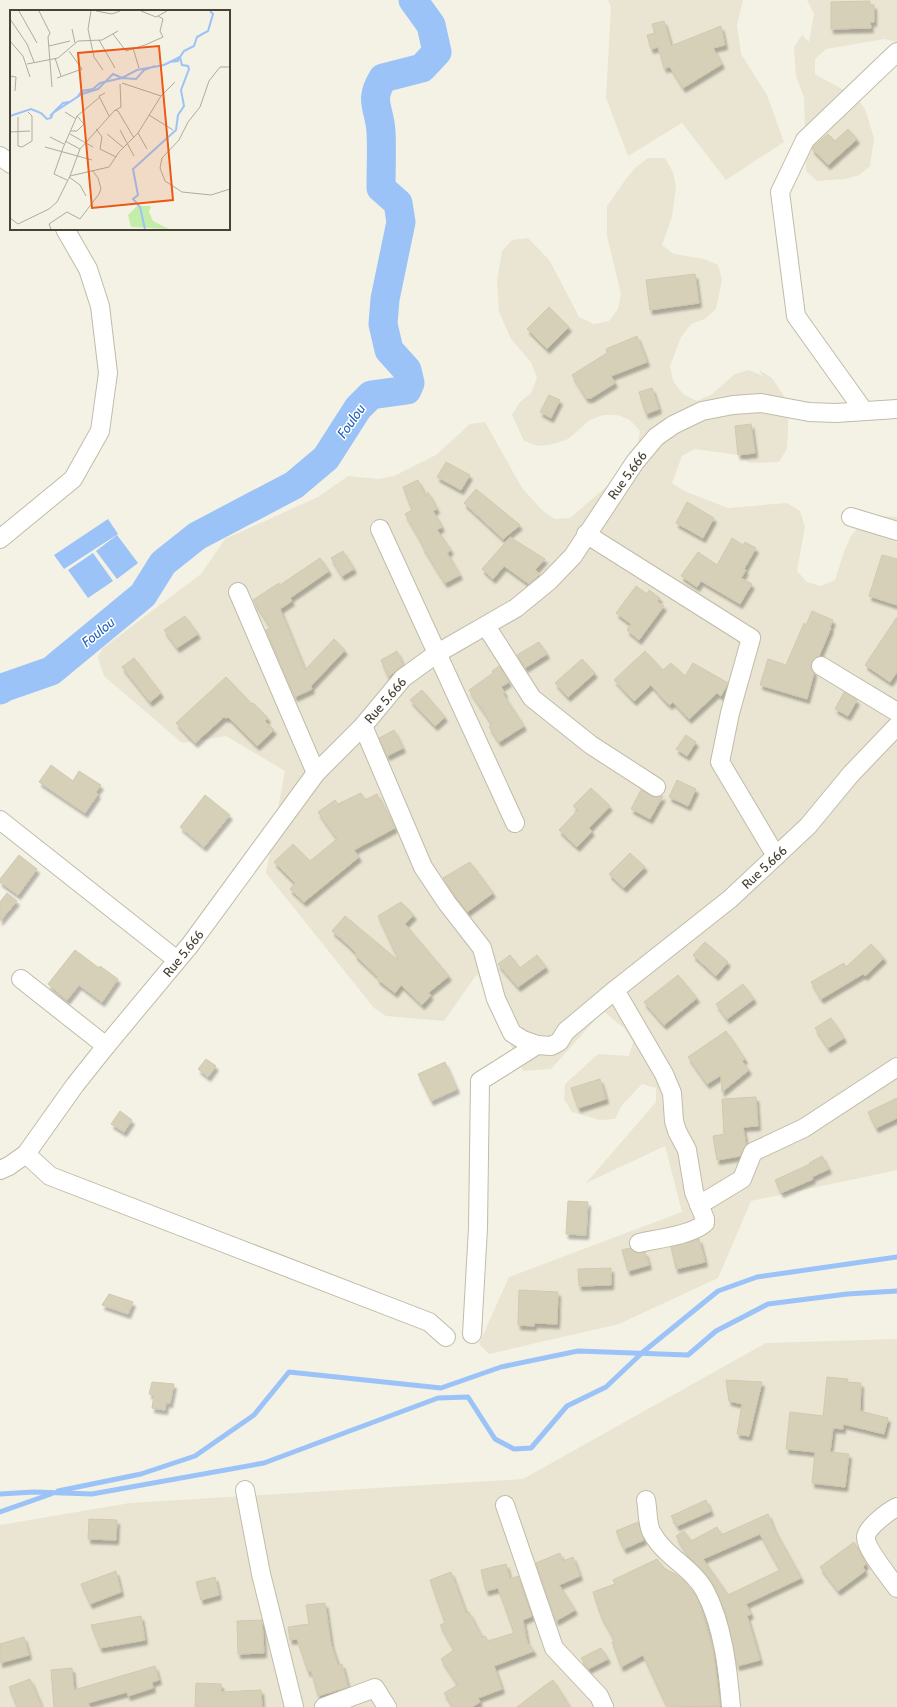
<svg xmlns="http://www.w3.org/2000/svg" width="897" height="1707" viewBox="0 0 897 1707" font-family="Cabin,sans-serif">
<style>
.residential{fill:#e9e5d2}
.water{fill:#9bc3f7}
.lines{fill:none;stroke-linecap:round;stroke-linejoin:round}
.stream{stroke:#9bc3f7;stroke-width:5}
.river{stroke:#9bc3f7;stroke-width:29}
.building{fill:#d7d0b9;stroke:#d2c9ac;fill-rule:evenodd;filter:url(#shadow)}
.street-casing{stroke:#c0bca7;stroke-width:20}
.street{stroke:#fff;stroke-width:18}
.labels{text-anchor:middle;stroke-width:3;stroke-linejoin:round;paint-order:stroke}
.street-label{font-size:13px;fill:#474334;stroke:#fff}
.water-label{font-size:14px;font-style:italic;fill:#2364bd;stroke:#fff}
.inset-river{fill:none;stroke:#9bc3f7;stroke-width:2}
.inset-road{fill:none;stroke:#afac9e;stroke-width:1}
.view{fill:#ed5814;fill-opacity:0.15;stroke:#ed5814;stroke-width:2}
.inset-edge{fill:none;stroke:#474334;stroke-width:2}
</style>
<defs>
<filter id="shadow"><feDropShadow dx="2.5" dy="4.5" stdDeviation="1" flood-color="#0004"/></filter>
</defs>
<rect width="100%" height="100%" fill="#f4f2e5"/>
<g class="residential">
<path d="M608 0H743L737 25 741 54 767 95 784 142 726 180 682 123 628 156 606 98 611 7Z"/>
<path d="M807 0H897V42L885 39 826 49 815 59V74L856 97 865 109 874 138 870 166 859 175 845 179 817 181 806 171 804 97 796 76 794 47 802 35 809 42 814 14Z"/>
<path d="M648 158H665L673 172 676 187 672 217 662 245 674 254 704 259 718 265 722 280 716 309 705 319 691 324 681 337 670 366 673 381 683 394 697 401 711 395 735 374 749 370 763 376 759 370 772 378 789 404 787 449 779 462 750 463 738 455 695 449 682 456 672 483 684 491 728 508 787 503 800 511 805 527 797 571 807 582 821 586 835 580 845 549 851 536 861 524 883 516 897 517V1170L751 1201 718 1278 619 1324 489 1354 479 1344 509 1277 682 1212 665 1146 586 1183 656 1102V1088L642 1084 622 1105 615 1119 600 1120 572 1112 564 1099 565 1084 598 1054 629 1056 633 1042 625 1029 603 1011 551 1069 523 1071 477 974 444 1021 386 1016 374 1008 266 873 285 771 226 736 182 743 104 676 98 657 102 649 201 574 225 539 318 497 348 476 379 479 394 476 436 455 470 424 485 422 522 488 543 511 555 519 570 518 635 462 640 431 630 420 617 415H603L590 420 568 439 553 444 538 446 524 441 512 415 520 402 531 393 537 378 531 362 511 339 499 312 497 281 502 251 512 240 528 238 550 261 579 317 594 324 609 321 618 309 621 294 607 236V206L626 179 636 167Z"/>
<path d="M897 1339V1707H0V1525L130 1503 523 1479 766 1343Z"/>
</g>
<g class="water">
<path d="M108 519 118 534 64 569 54 555Z"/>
<path d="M117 535 138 563 117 579 96 551Z"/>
<path d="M93 553 113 581 88 598 68 570Z"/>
</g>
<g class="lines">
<g class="stream">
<path d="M58 1491 141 1474 195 1456 254 1415 289 1372 441 1388 501 1367 578 1351 688 1355 716 1331 768 1304 847 1294 897 1291"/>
<path d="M0 1494 34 1492 92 1494 264 1463 438 1398 468 1397 495 1439 514 1449 531 1448 567 1406 606 1387 643 1352 718 1291 757 1277 897 1257"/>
<path d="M0 1512 51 1494"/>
</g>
<path class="river" d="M0 690 5 687 51 671 143 595 163 563 197 536 294 485 326 458 358 408 371 395 407 390 410 383 407 370 389 350 383 324 385 299 401 222 398 203 381 188C381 169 382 150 381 132 380 108 368 102 383 78L422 68 437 52 431 25 413 0"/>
</g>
<g class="building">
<path d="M870 1V5H874V22H870L871 28 831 29V2Z"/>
<path d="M664 21 671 46 721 26 725 45 713 48 722 64 683 88 670 67 664 68 658 47 651 49 647 35 655 33 652 24Z"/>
<path d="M848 129 857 139 828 165 812 149 813 147 828 134 835 141Z"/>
<path d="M695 274 699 303 650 310 646 280Z"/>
<path d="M549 307 569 327 547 349 527 329Z"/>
<path d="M637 336 647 362 611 376 615 383 591 398H586L572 375 607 353 606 349Z"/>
<path d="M652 388 659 409 646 414 639 392Z"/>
<path d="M549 395 560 400 551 418 540 412Z"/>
<path d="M751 424 755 453 738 455 735 426Z"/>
<path d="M446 462 470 475 461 490 437 477Z"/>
<path d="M418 480 426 497 428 492 437 509 433 511 442 527 437 530 451 550 447 553 460 575 445 583 422 546 423 545 405 514 412 510 403 487Z"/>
<path d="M476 489 520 525 503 539 464 503Z"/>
<path d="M687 502 714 518 703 538 676 523Z"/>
<path d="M510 537 545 559 535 570 540 574 529 584 504 566 493 579 482 569Z"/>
<path d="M732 538 743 545 745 542 756 548 744 569 746 570 741 578 752 584 740 604 701 581 697 587 681 576 698 552 717 565Z"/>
<path d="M343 551 354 569 342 576 331 558Z"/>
<path d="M882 555 897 559V605L869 596Z"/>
<path d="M320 558 329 571 290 598 292 601 280 609 305 670 334 639 345 650 311 686 312 689 295 697 266 630 271 628 253 600 279 583 280 585Z"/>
<path d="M636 586 647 594 649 590 660 598 657 601 664 606 639 640 627 630 631 624 616 613Z"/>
<path d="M812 611 833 620 830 627 831 628 819 656 812 661 811 666 814 673 807 699 760 685 768 659 786 665 804 623 806 625Z"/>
<path d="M185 616 198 634 177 648 164 630Z"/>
<path d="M897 617V672L890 682 865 665Z"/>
<path d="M539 642 547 654 525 668 517 655Z"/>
<path d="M397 651 403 665 388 677 381 660Z"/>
<path d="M645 651 663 670 671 663 685 676 693 663 728 683 727 685 721 696 717 693 689 719 673 702 670 705 665 701 651 685 634 701 614 680Z"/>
<path d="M134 658 161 693 150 702 122 667Z"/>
<path d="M582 659 595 673 568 697 555 683Z"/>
<path d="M499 666 509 682 501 687 505 693 503 694 524 726 499 742 489 727 492 724 469 690 493 673 492 671Z"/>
<path d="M226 677 252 704 253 703 268 718 265 721 274 730 257 746 228 717 226 718 224 717 195 743 176 723Z"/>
<path d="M422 690 445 717 435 726 410 700Z"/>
<path d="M844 692 857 700 848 716 835 709Z"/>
<path d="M394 730 403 748 387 756 379 738Z"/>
<path d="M686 735 696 742 687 756 676 749Z"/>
<path d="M51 765 73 781 79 771 101 785 96 792 98 794 85 813 39 782Z"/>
<path d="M677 780 696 789 688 806 669 797Z"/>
<path d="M591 788 610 806 589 828 592 831 577 847 559 830 578 810 573 806Z"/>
<path d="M641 790 655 797 663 796 650 819 631 809Z"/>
<path d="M361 793 365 800 377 794 395 828 354 850 359 857 304 902 290 889 295 883 274 862 293 844 310 861 337 839 318 812 335 800 338 804Z"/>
<path d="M205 795 230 815 204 847 180 827Z"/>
<path d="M630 853 645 867 624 888 609 874Z"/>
<path d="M19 855 37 869 18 895 0 882V879Z"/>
<path d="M470 862 493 893 467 912 443 878Z"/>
<path d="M7 893 17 901 0 921V902Z"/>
<path d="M401 902 414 915 405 924 449 976 428 993 431 995 422 1005 401 985 395 993 377 979 378 977 355 955 356 953 347 944 332 931 345 916 399 961 378 916Z"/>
<path d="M705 942 728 962 716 976 693 955Z"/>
<path d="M871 944 884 958 865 976 863 974 821 999 811 982 844 963 846 967Z"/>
<path d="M75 950 99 968 100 966 118 979 102 1002 79 985 67 1000 48 984Z"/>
<path d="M510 955 520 968 537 955 546 967 518 987 498 964Z"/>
<path d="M678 975 697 998 664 1025 644 1002Z"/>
<path d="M743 984 754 999 727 1019 716 1004Z"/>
<path d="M831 1018 844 1038 828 1048 815 1028Z"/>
<path d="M726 1031 745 1059 742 1061 749 1070 722 1092 721 1075 707 1084 688 1057Z"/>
<path d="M206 1059 216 1066 208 1077 198 1069Z"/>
<path d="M445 1062 457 1089 431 1101 418 1074Z"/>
<path d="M600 1079 606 1099 578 1108 571 1088Z"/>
<path d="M756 1097 758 1126 743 1127 746 1145 740 1156 717 1160 713 1136 724 1134 722 1099Z"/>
<path d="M897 1098V1118L876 1128 868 1112Z"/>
<path d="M120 1111 132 1120 124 1132 111 1124Z"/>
<path d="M822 1156 829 1169 812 1177 813 1179 781 1193 775 1180 810 1164 809 1163Z"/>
<path d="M568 1201 588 1202 586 1235 566 1234Z"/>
<path d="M699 1239 705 1262 676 1269 671 1247Z"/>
<path d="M630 1248 636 1253 645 1252 649 1265 628 1271 622 1250Z"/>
<path d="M611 1268V1285L579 1286 578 1269Z"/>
<path d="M519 1290 558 1292 557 1324 534 1323V1326L518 1325Z"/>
<path d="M109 1294 133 1302 128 1314 102 1305Z"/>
<path d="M827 1377 848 1379 847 1382 861 1383 860 1411 888 1418 884 1434 843 1424V1429L833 1428 830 1452 849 1454 845 1487 812 1483 815 1452 786 1449 790 1412 823 1416Z"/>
<path d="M726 1380 762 1382 749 1436 737 1434 742 1404 729 1401Z"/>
<path d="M152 1382 174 1384 170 1403H166L165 1410 152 1408 154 1395 149 1394Z"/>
<path d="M706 1500 711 1511 677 1526 671 1516Z"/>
<path d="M768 1514 774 1529 801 1578 746 1604 751 1614 747 1616 760 1660 737 1666 726 1615 715 1587 701 1569 688 1556 676 1536 684 1531 691 1541 717 1527 721 1535ZM760 1534 780 1570 728 1595 703 1559Z"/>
<path d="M89 1519 117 1520 116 1540 88 1539Z"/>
<path d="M638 1522 644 1540 624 1549 616 1531Z"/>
<path d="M854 1542 866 1564 863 1567 865 1571 838 1591 820 1567Z"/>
<path d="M560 1553 563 1561 573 1557 580 1576 559 1585 575 1610 556 1621 536 1563Z"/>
<path d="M657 1559 664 1568 677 1575 686 1583 696 1596 701 1608 713 1650 720 1706 667 1707 643 1655 621 1667 612 1642 615 1641 601 1616 593 1592 615 1584 613 1580Z"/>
<path d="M506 1564 510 1579 518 1576 532 1616 523 1620 527 1642 534 1651 494 1666 502 1689 478 1698 480 1702 472 1707H453L444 1693 458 1685 441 1659 454 1650 440 1625 445 1623 430 1580 451 1572 466 1613 469 1612 482 1637 485 1636 488 1641 514 1633 498 1588 486 1591 481 1570Z"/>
<path d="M116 1571 121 1592 90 1604 81 1584Z"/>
<path d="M215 1577 219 1595 201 1600 196 1582Z"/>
<path d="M325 1603 331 1644 338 1665 342 1664 348 1687 318 1696 311 1671 308 1672 297 1639 290 1640 288 1627 309 1624 306 1605Z"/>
<path d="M141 1616 145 1640 100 1648 91 1625Z"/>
<path d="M262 1620 264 1653 238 1654 237 1621Z"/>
<path d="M24 1637 29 1655 0 1663V1644Z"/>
<path d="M601 1648 608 1659 588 1669 581 1658Z"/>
<path d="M155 1666 159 1680 152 1682 153 1688 128 1696 127 1692 88 1703 90 1707H54L51 1670 72 1668 74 1690Z"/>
<path d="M30 1679 42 1707H17L9 1687Z"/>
<path d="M553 1680 570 1707H517L547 1684Z"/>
<path d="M196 1683 221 1684V1692L261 1690 262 1707H195Z"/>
</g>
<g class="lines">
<g class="street-casing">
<g id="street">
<path d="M0 156 11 164"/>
<path d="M864 411 796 316 780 192 805 140 897 52"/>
<path d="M851 517 897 531"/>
<path d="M380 529 515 823"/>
<path d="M586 534 751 638 730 713 720 762 776 856"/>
<path d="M0 539 73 479 100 431 108 373 100 306 88 269 65 229"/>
<path d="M238 592 316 773"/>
<path d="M486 626 532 698 591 745 656 787"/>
<path d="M821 666 897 712"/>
<path d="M363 726 423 867 447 903 482 948 496 999 512 1033 523 1040 537 1045 551 1046 559 1042 566 1031 615 990 730 899 808 826 851 774 897 726"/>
<path d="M0 820 177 960"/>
<path d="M21 979 106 1046"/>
<path d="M615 990 664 1074 672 1093 674 1121 677 1131 687 1150 694 1192 705 1219V1223C692 1235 657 1239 639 1243"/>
<path d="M26 1154 50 1176 429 1322 446 1337"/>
<path d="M0 1170 9 1166 26 1154 75 1085 106 1046 190 945 316 773 363 726 403 678 436 654 516 608 549 581 573 556 635 462 656 437 673 425 702 411 733 405 761 403 809 412 836 413 897 409"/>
<path d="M699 1205 742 1179 753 1152 804 1128 897 1067"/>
<path d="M472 1334 478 1228 480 1081 537 1045"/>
<path d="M245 1490 261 1574 294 1707"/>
<path d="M646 1500C648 1510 647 1525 652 1533 665 1557 693 1568 705 1591 723 1625 728 1670 731 1707"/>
<path d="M505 1505 554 1648 599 1696 604 1707"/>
<path d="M897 1507C889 1511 867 1527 866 1537 865 1548 890 1578 897 1588"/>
<path d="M324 1707 375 1688 387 1707"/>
</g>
</g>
<use href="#street" class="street"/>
</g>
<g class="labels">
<g class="street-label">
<text transform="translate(627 475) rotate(-54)" y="5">Rue 5.666</text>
<text transform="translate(385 700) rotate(-49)" y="5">Rue 5.666</text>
<text transform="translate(764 867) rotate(-43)" y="5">Rue 5.666</text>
<text transform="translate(183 953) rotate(-51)" y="5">Rue 5.666</text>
</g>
<g class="water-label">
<text transform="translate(351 421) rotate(-55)" y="5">Foulou</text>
<text transform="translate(98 632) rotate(-39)" y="5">Foulou</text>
</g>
</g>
<g transform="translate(10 10)">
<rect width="220" height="220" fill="#f4f2e5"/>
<path d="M127 196H141L139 202 143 211 159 219 121 217 118 205Z" fill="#c4eda9"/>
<path class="inset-river" d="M159 52 168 51 169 47M68 86 72 81 83 79 90 73 112 68 126 69 134 60 145 56M0 106 21 99 31 103 37 109 41 108 43 103 72 84 88 79 103 64 112 68 127 60 154 55 170 47M40 106 53 93 59 92M135 219 130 197 123 189 128 185 123 159 166 120 168 105 174 96 171 80 179 59 178 56 172 55 170 47 174 41 184 36 187 27 198 21 203 4 200 1"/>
<path class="inset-road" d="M9 1 27 33M29 1 40 23 38 27 42 77M81 1 78 19 84 47 93 60M86 1 102 4 110 1M131 1 146 7 157 1M0 9 17 34 24 52M62 19 65 33M103 24 116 41 135 35 153 27 150 21 153 9 148 6M89 30 105 58M0 31 13 46 20 67M39 36 60 31M123 38 129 58M45 48 51 66M17 54 48 48 68 31 92 30 108 21M220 57H210L199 71 190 97 178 112 169 130 152 148 150 158 155 171 172 182 201 185 220 179M0 66 6 67 5 81M47 68 72 59 59 41M112 73 151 86M95 83 89 86 99 106M106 100 111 97 110 74M55 102 66 109M139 105 163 120M8 107V136L12 137 22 131V106L18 102M86 119 92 127 90 139 106 147M110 120 124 146M61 121H67L74 114 67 106M0 122 20 121M128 123 137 139M60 124 83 137M97 124 114 138M40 127 54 134M55 131 70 139M35 137 82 150M60 166 70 139 105 100 108 101 124 128M59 167 70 175 76 186M57 170 44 164 53 138 67 106 90 87M0 208 8 214 39 199 47 192 60 166 99 157 109 142 128 123 151 86 165 72M41 219 39 214 57 202 70 209 89 184 91 179 88 168 82 160"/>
<path class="view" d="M149 36 163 190 82 198 68 43Z"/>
<rect width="220" height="220" class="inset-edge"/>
</g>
</svg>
